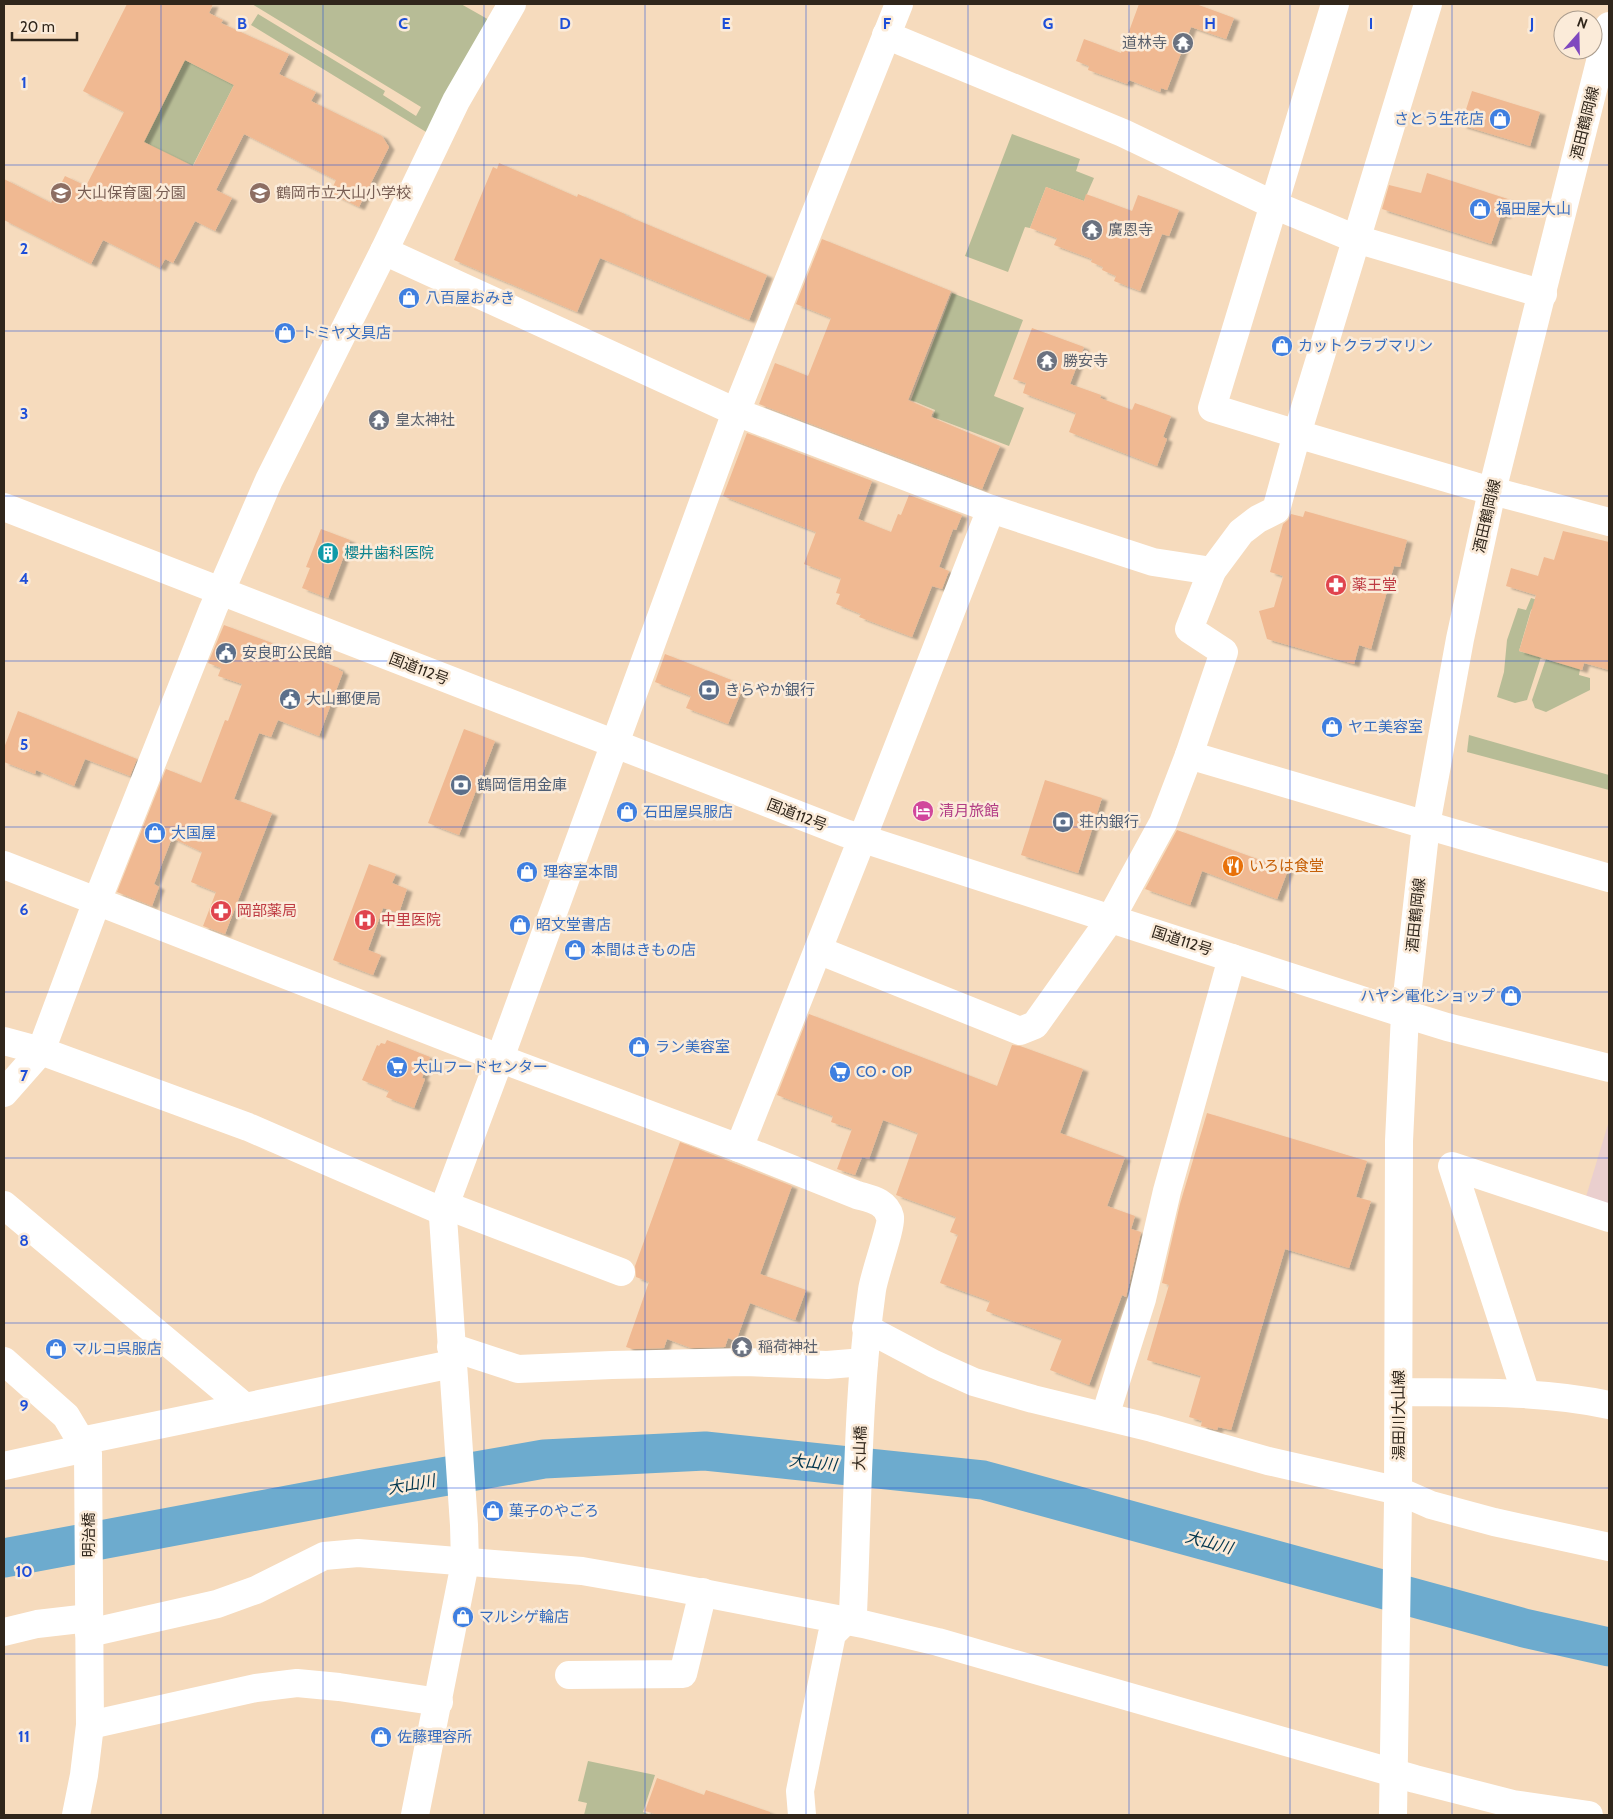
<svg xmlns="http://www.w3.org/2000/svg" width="1613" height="1819" viewBox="0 0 1613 1819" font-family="Cabin,'Noto Sans JP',sans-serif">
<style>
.commercial{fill:#eacfce}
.green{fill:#b7bc96}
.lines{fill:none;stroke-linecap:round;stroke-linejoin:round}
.river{stroke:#6dabce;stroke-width:39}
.building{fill:#f0b992;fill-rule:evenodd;filter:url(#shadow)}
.minor{stroke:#fff;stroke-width:28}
.major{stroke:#fff;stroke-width:28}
.highway{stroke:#fff;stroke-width:28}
.grid{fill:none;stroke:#1d4ed8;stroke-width:1;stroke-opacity:0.55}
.labels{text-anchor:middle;stroke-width:5;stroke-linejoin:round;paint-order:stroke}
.worship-label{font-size:15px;fill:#5b616d;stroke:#fbebd9;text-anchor:start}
.shop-label{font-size:15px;fill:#366cbe;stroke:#fbebd9;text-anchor:start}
.street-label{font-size:15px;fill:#30261b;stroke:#fbebd9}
.education-label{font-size:15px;fill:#785e54;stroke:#fbebd9;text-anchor:start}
.culture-label{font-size:15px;fill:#0d838f;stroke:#fbebd9;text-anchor:start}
.health-label{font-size:15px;fill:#be3a42;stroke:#fbebd9;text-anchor:start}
.service-label{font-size:15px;fill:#4e5e75;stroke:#fbebd9;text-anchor:start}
.hotel-label{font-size:15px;fill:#b23c85;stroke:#fbebd9;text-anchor:start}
.food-label{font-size:15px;fill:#c56008;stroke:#fbebd9;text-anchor:start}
.water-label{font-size:16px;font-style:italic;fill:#00354d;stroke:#fbebd9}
.grid-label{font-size:16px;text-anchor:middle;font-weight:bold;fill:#1d4ed8;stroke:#fbebd9;stroke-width:5;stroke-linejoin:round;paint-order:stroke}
</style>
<defs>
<filter id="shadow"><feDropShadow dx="5.5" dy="3" stdDeviation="1" flood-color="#0004"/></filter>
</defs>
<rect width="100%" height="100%" fill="#f6dbbd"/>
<path class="commercial" d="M1609 1121V1208L1585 1200Z"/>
<g class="green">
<path d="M252 4H461L491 21 431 135 251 25 258 14 385 91 383 95 416 116 421 107Z"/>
<path d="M185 60 234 85 186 179 143 157 139 119Z"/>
<path d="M1012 134 1080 159 1076 171 1094 178 1084 201 1046 187 1030 228 1025 227 1008 272 965 256Z"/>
<path d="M952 293 1023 320 994 396 1024 408 1009 446 933 417 935 410 911 400Z"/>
<path d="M1531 598 1541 601 1531 610 1519 651 1541 657 1527 700 1515 703 1497 697 1504 672 1507 640 1518 608 1526 610Z"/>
<path d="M1546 659 1580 669 1579 675 1590 678V690L1546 712 1535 708 1532 700Z"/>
<path d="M1469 735 1609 775V790L1467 752Z"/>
<path d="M588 1761 655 1775 643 1812 651 1815H584L587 1803 578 1801Z"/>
</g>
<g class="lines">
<path class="river" d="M4 1558 379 1488 544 1459 705 1451 983 1480 1524 1628 1609 1647"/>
</g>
<g class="building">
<path d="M127 4H213L209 13 223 20 221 23 289 54 279 74 316 92 311 101 382 136 389 147 359 207 330 193 336 180 244 134 216 190 232 198 215 231 195 221 173 263 165 259 160 268 103 240 91 264 4 220V179L51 203 65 176 86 186 124 112 83 91ZM185 60 234 85 193 166 144 142Z"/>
<path d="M1139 4H1196L1234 18 1226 39 1191 27 1167 90 1161 88 1160 92 1129 80 1127 84 1088 70 1089 66 1076 61 1084 39 1121 53Z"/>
<path d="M1472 91 1540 112 1530 146 1461 125Z"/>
<path d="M499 163 577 197 578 194 625 214V215L767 275 749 320 600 258 577 312 454 260 493 167 497 169Z"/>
<path d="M1427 173 1511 200 1505 216 1501 215 1491 244 1382 209 1389 185 1421 193Z"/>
<path d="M1046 187 1084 201 1086 194 1132 211 1138 195 1179 210 1169 236 1162 234 1140 291 1114 281 1116 276 1102 270 1103 267 1091 262 1092 259 1054 245 1057 238 1030 228Z"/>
<path d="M822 239 951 291 908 400 933 411 931 417 1000 446 982 489 759 404 775 363 808 376 831 318 796 304Z"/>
<path d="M1032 328 1084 347 1070 384 1101 395 1100 398 1132 410 1135 403 1171 416 1163 437 1167 439 1157 466 1069 432 1076 413 1023 393 1026 383 1013 379Z"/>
<path d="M747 433 872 481 858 519 891 532 898 514 901 515 909 495 962 515 956 530 953 529 939 567 949 571 942 589 932 586 912 637 859 617 861 614 836 604 840 594 836 593 841 578 804 564 816 532 723 496Z"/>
<path d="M1305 511 1407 540 1400 567 1394 566 1371 649 1359 645 1354 664 1267 639 1259 611 1274 607 1283 576 1270 572 1283 524 1288 520 1291 514 1303 517Z"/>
<path d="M321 529 350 540 328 598 302 588 310 568 306 567Z"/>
<path d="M1563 531 1609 542V670L1584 663 1582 670 1519 651 1536 595 1506 586 1511 568 1538 576 1544 557 1554 560Z"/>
<path d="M224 625 339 668V670L343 672 319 736 278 720 271 737 259 733 234 799 272 813 225 934 203 926 216 892 191 882 202 852 172 838 154 884 159 887 152 906 117 892 166 769 201 783 225 720 228 721 242 684 218 676 221 668 208 663Z"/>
<path d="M665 654 744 685 728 724 686 708 691 696 655 682Z"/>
<path d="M18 711 137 759 130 776 85 759 74 786 36 770 35 774 4 762V748Z"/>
<path d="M464 729 495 741 459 835 428 823Z"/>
<path d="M1045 780 1102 798 1078 873 1021 855Z"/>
<path d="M1177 830 1288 870 1277 899 1202 871 1190 905 1145 889Z"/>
<path d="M369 864 396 874 392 883 407 889 399 913 383 908 368 950 381 955 373 975 333 960Z"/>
<path d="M809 1014 997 1086 1012 1045 1020 1046 1083 1069 1060 1133 1125 1157 1107 1206 1135 1216 1131 1229 1141 1232 1126 1297 1122 1295 1089 1385 1050 1370 1062 1339 986 1311 990 1301 940 1283 958 1235 950 1232 956 1217 896 1195 918 1133 883 1120 869 1159 862 1157 855 1175 837 1169 852 1129 831 1122 833 1116 777 1095Z"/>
<path d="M387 1040 430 1057 422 1078 425 1079 414 1108 386 1097 389 1091 362 1080 377 1045 379 1046 381 1043 385 1044Z"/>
<path d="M1207 1113 1367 1161 1356 1197 1371 1201 1349 1268 1285 1249 1231 1430 1218 1427 1217 1430 1201 1426 1202 1421 1189 1417 1201 1376 1147 1360 1169 1285 1162 1283 1180 1204Z"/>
<path d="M680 1142 792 1186 760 1274 806 1290 795 1320 750 1303 736 1341 728 1338 725 1347 691 1348 667 1339 664 1348 632 1349 626 1347 649 1282 636 1277 635 1266Z"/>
<path d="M657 1778 704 1795 706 1790 770 1812V1815H659L645 1811Z"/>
</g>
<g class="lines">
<g class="minor">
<path d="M1335 4 1212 408 1297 434 1428 4"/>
<path d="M886 35 1123 133 1274 205 1356 239 1543 294"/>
<path d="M384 251 736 412 991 509 1153 562 1212 571"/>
<path d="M1189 755 1426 825 1609 878"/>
<path d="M4 865 517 1065 739 1148 857 1195C870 1199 886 1201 890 1217 892 1226 874 1275 872 1290 857 1396 858 1506 853 1613L832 1634 800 1791 802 1815"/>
<path d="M818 950 1020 1031 1035 1025 1111 918 1163 823 1189 755 1224 652 1189 629 1212 571 1241 532 1258 519 1276 510 1297 434 1474 486 1609 522"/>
<path d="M4 1041 41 1051 248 1127 444 1212"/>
<path d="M4 1093 41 1051 97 901 213 609 269 480 384 251 456 101 512 4"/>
<path d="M739 1148 862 839 991 509"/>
<path d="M4 1205 245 1407"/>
<path d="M445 1205 621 1272"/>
<path d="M866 1328 934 1364 974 1382 1033 1399 1152 1428 1268 1461 1399 1491 1431 1505 1494 1522 1609 1547"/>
<path d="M451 1347 518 1369 612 1365 745 1362 827 1365 864 1362"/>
<path d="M4 1361 66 1416 88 1453 90 1725 84 1775 76 1815"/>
<path d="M1399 1392C1469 1393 1541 1390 1609 1405"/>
<path d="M1526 1394 1452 1166 1609 1218"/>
<path d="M1105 1416 1142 1299 1167 1191 1232 958"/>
<path d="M81 1441 452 1364"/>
<path d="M4 1466 86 1448"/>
<path d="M4 1632 37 1624 89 1618"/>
<path d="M89 1633 217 1604 256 1590 324 1556 358 1553 582 1571 657 1584 863 1624 938 1642 1415 1779 1513 1804 1589 1815"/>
<path d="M569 1675 683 1674 703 1592"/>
<path d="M90 1725 256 1688 297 1683 339 1687 439 1702"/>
<path d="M415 1815 465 1563 464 1525 443 1217 445 1205 500 1058 736 412 899 4"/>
</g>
<path class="major" d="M1393 1815 1398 1501 1399 1141 1405 1014 1426 825 1460 639 1492 491 1609 26"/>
<path class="highway" d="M4 507 845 833 1405 1014 1447 1027 1609 1068"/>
</g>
<path class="grid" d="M161 4V1815M323 4V1815M484 4V1815M645 4V1815M806 4V1815M968 4V1815M1129 4V1815M1290 4V1815M1452 4V1815M4 165H1609M4 331H1609M4 496H1609M4 661H1609M4 827H1609M4 992H1609M4 1158H1609M4 1323H1609M4 1488H1609M4 1654H1609"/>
<defs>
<g id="temple-disc" transform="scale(1.125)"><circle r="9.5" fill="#6b7280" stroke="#fbebd9"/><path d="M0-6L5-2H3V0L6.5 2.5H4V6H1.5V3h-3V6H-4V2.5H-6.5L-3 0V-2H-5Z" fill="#fff"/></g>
<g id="shop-disc" transform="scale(1.125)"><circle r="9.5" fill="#3f7fe0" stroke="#fbebd9"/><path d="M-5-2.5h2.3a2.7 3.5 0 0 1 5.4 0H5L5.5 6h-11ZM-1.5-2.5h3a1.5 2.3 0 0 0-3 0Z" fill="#fff"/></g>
<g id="school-disc" transform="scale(1.125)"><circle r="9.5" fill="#8d6e63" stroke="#fbebd9"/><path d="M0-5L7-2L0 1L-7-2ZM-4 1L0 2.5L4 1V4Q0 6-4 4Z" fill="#fff"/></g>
<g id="building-disc" transform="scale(1.125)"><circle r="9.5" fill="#0f9aa8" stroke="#fbebd9"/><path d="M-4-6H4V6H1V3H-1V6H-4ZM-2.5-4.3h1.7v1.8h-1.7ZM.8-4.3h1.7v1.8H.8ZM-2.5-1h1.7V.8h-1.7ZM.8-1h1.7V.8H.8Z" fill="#fff"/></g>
<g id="pharmacy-disc" transform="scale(1.125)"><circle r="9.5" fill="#e0444e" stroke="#fbebd9"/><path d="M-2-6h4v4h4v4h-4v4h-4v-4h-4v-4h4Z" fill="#fff"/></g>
<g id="civic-disc" transform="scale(1.125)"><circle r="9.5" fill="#5c6f8a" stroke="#fbebd9"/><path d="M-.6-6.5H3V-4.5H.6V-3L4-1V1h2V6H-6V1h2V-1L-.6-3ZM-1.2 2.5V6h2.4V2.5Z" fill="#fff"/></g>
<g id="bank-disc" transform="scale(1.125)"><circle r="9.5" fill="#5c6f8a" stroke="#fbebd9"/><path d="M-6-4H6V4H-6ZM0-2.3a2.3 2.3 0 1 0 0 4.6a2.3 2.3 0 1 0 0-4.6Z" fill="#fff"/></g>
<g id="hotel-disc" transform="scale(1.125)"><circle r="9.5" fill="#d1479c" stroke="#fbebd9"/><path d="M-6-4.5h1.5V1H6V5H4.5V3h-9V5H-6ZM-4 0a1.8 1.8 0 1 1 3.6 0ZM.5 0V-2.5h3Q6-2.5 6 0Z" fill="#fff"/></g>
<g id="restaurant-disc" transform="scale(1.125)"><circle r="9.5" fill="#e8710a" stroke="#fbebd9"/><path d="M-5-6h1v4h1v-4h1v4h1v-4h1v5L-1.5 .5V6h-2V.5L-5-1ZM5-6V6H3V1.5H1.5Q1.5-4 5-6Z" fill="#fff"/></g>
<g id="hospital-disc" transform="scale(1.125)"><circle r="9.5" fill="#e0444e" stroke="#fbebd9"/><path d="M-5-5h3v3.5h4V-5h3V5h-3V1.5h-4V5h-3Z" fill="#fff"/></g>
<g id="supermarket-disc" transform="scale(1.125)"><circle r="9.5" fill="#3f7fe0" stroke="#fbebd9"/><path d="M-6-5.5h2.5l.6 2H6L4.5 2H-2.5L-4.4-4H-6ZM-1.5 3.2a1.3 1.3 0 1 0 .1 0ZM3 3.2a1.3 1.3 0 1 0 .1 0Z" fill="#fff"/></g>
</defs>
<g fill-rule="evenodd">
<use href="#temple-disc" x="1183" y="43"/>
<use href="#shop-disc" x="1500" y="119"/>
<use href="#school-disc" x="61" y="193"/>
<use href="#school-disc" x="260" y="193"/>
<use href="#shop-disc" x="1480" y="209"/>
<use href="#temple-disc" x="1092" y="230"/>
<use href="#shop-disc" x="409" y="298"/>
<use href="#shop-disc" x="285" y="333"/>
<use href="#shop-disc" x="1282" y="346"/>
<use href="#temple-disc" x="1047" y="361"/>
<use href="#temple-disc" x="379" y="420"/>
<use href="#building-disc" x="328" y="553"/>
<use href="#pharmacy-disc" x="1336" y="585"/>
<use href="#civic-disc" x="226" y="653"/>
<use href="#bank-disc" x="709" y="690"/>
<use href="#civic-disc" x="290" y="699"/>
<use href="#shop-disc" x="1332" y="727"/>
<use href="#bank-disc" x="461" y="785"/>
<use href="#hotel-disc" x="923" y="811"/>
<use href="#shop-disc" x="627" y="812"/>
<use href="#bank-disc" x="1063" y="822"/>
<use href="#shop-disc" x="155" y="833"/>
<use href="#restaurant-disc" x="1233" y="866"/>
<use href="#shop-disc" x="527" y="872"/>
<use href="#pharmacy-disc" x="221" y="911"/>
<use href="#hospital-disc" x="365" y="920"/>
<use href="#shop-disc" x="520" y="925"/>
<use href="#shop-disc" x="575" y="950"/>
<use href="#shop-disc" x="1511" y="996"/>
<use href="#shop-disc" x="639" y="1047"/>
<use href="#supermarket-disc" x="397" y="1067"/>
<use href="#supermarket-disc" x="840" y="1072"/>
<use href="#temple-disc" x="742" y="1347"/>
<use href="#shop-disc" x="56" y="1349"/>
<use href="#shop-disc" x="493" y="1511"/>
<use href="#shop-disc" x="463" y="1617"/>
<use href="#shop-disc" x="381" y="1737"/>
</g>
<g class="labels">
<g class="worship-label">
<text x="1167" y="48" text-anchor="end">道林寺</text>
<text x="1108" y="235">廣恩寺</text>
<text x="1063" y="366">勝安寺</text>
<text x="395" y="425">皇太神社</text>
<text x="758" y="1352">稲荷神社</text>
</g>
<g class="shop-label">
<text x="1484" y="124" text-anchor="end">さとう生花店</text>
<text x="1496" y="214">福田屋大山</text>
<text x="425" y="303">八百屋おみき</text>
<text x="301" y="338">トミヤ文具店</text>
<text x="1298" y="351">カットクラブマリン</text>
<text x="1348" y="732">ヤエ美容室</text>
<text x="643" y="817">石田屋呉服店</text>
<text x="171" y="838">大国屋</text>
<text x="543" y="877">理容室本間</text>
<text x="536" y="930">昭文堂書店</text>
<text x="591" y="955">本間はきもの店</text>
<text x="1495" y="1001" text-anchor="end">ハヤシ電化ショップ</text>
<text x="655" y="1052">ラン美容室</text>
<text x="413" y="1072">大山フードセンター</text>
<text x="856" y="1077">CO・OP</text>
<text x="72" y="1354">マルコ呉服店</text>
<text x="509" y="1516">菓子のやごろ</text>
<text x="479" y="1622">マルシゲ輪店</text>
<text x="397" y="1742">佐藤理容所</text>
</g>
<g class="street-label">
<text transform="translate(1585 123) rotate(-76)" y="5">酒田鶴岡線</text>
<text transform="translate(1487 516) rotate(-77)" y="5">酒田鶴岡線</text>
<text transform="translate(419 669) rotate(21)" y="5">国道112号</text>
<text transform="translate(797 815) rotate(21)" y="5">国道112号</text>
<text transform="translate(1416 915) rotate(-84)" y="5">酒田鶴岡線</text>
<text transform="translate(1182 941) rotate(18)" y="5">国道112号</text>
<text transform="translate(1399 1415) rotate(-90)" y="5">湯田川大山線</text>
<text transform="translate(860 1448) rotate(-88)" y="5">大山橋</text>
<text transform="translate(89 1535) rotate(-90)" y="5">明治橋</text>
</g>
<g class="education-label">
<text x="77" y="198">大山保育園 分園</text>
<text x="276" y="198">鶴岡市立大山小学校</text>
</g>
<g class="culture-label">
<text x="344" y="558">櫻井歯科医院</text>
</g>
<g class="health-label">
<text x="1352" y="590">薬王堂</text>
<text x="237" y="916">岡部薬局</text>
<text x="381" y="925">中里医院</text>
</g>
<g class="service-label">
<text x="242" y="658">安良町公民館</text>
<text x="725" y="695">きらやか銀行</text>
<text x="306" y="704">大山郵便局</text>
<text x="477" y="790">鶴岡信用金庫</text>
<text x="1079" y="827">荘内銀行</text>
</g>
<g class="hotel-label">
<text x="939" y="816">清月旅館</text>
</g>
<g class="food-label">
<text x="1249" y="871">いろは食堂</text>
</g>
<g class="water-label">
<text transform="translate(813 1462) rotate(6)" y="6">大山川</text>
<text transform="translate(411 1484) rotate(-10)" y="6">大山川</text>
<text transform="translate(1209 1542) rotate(15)" y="6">大山川</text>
</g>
</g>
<g class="grid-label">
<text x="242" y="29">B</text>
<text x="403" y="29">C</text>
<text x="565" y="29">D</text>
<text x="726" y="29">E</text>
<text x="887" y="29">F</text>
<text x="1048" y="29">G</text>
<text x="1210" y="29">H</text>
<text x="1371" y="29">I</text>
<text x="1532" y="29">J</text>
<text x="24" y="88">1</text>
<text x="24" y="254">2</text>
<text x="24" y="419">3</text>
<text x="24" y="584">4</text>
<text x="24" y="750">5</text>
<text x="24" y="915">6</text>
<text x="24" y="1081">7</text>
<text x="24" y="1246">8</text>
<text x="24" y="1411">9</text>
<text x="24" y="1577">10</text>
<text x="24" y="1742">11</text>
</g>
<rect width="1613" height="1819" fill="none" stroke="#30261b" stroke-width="10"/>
<g transform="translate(1578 35) rotate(20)"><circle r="24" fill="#fbebd9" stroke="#aa9c8d"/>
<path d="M0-4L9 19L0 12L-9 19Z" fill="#7f48bf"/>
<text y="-8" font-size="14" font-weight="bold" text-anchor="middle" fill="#30261b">N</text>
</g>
<path d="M12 32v8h65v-8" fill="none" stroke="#30261b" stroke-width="2.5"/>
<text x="20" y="32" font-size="15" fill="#30261b" stroke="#fbebd9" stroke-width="4" paint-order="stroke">20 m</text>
</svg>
